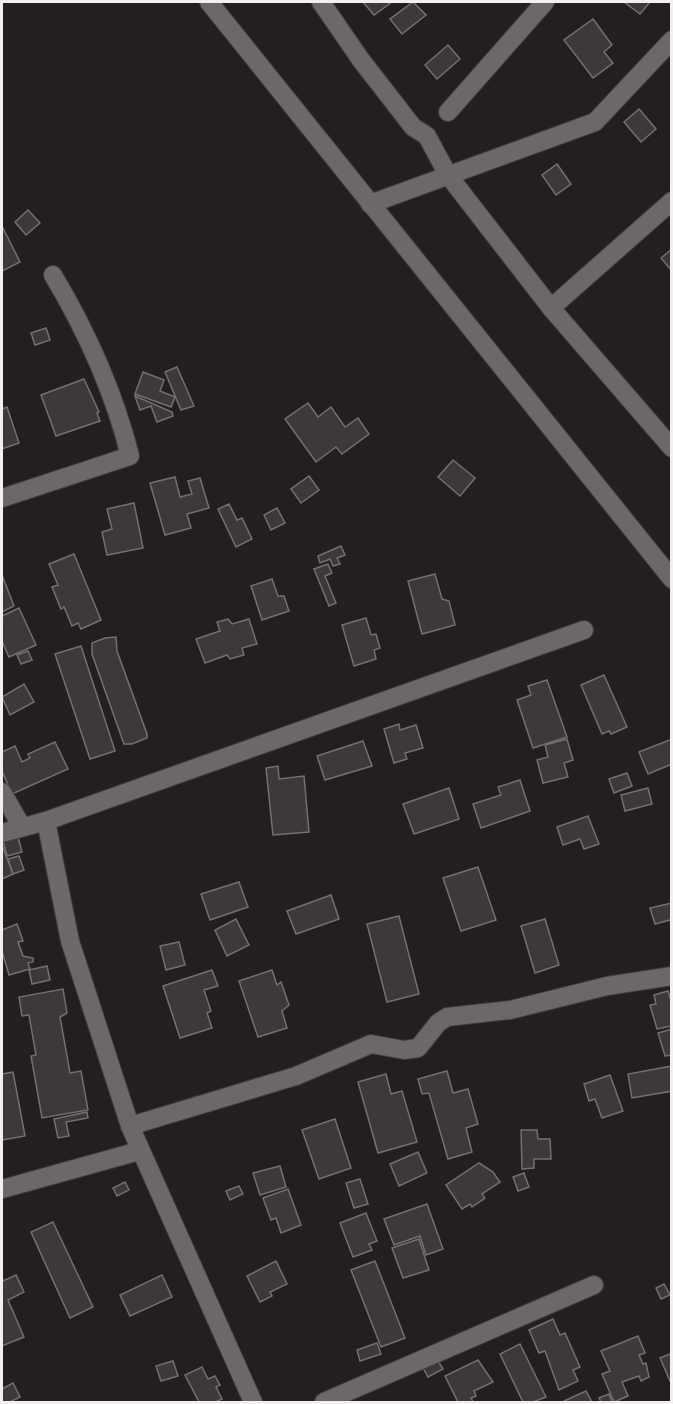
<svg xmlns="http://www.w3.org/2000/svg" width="673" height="1404" viewBox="0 0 673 1404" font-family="Quicksand,sans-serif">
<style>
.building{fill:#3d3839;stroke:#746f70;stroke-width:1.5}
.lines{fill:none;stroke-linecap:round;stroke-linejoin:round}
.minor-casing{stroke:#3f3c3c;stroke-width:20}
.minor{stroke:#6c6768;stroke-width:18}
</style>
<rect width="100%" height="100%" fill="#231f1f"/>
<g class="building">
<path d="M363 2H392L374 15Z"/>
<path d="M413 2 426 15 402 34 390 19Z"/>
<path d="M624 2H650L640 14Z"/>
<path d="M593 19 612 45 604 52 613 63 593 78 564 40Z"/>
<path d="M448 45 460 59 437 79 425 65Z"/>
<path d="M639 109 656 129 641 142 624 122Z"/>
<path d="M557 164 571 184 556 195 542 175Z"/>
<path d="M28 210 40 223 26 235 15 222Z"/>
<path d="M2 226 20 262 2 271Z"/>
<path d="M672 249V271L661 258Z"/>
<path d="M46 328 50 340 35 345 31 333Z"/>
<path d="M177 367 194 406 181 410 165 372Z"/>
<path d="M143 372 164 380 160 391 175 397 171 407 135 394Z"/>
<path d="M84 379 99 412 97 413 100 421 56 436 41 395Z"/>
<path d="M135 396 172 412 173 416 157 422 151 406 140 410Z"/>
<path d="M308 403 318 417 331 407 345 427 358 418 369 434 342 454 336 447 316 462 285 419Z"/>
<path d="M7 407 19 443 2 449V409Z"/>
<path d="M453 460 475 478 460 496 438 477Z"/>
<path d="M309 476 319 490 301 503 291 489Z"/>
<path d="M175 477 180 497 192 494 188 481 200 478 209 508 187 514 191 528 165 535 150 483Z"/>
<path d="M134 503 143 548 107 555 102 532 112 529 107 509Z"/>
<path d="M229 504 237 520 242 518 252 539 236 547 218 509Z"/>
<path d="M277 508 285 523 271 530 264 515Z"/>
<path d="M341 546 345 555 337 558 340 564 333 566 330 559 320 563 318 556Z"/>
<path d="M74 554 101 620 81 629 78 623 72 626 64 607 61 609 52 587 58 585 49 564Z"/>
<path d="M328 564 332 573 325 576 336 603 329 606 314 569Z"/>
<path d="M435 574 442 599 449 601 455 625 422 634 408 581Z"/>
<path d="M2 575 14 606 2 612Z"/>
<path d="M272 579 278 596H284L289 611 262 620 251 586Z"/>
<path d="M19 608 36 645 9 657 2 641V616Z"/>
<path d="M366 618 371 635 376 634 380 648 374 650 376 659 354 666 342 625Z"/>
<path d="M228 619 232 624 249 619 257 644 242 648 244 655 230 659 227 655 205 663 196 639 220 631 217 622Z"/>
<path d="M116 637 117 651 147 734V738L132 744H124L92 654V643L105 638Z"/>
<path d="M81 646 115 751 90 759 55 654Z"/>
<path d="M28 651 32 660 21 664 17 655Z"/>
<path d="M604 675 627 727 611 734 609 731 602 734 581 685Z"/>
<path d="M547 680 567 737 533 748 517 700 531 695 528 686Z"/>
<path d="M24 684 34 702 10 715 2 697Z"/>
<path d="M399 724 400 730 416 725 423 748 405 753 407 759 394 763 384 729Z"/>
<path d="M567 739 573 760 564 763 568 777 543 783 537 760 548 757 545 745Z"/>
<path d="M672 739V764L648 774 639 752Z"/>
<path d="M363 741 372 766 325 780 317 756Z"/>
<path d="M55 742 68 769 12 794 2 771V752L15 746 22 762 30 758 28 754Z"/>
<path d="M278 766 279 779 304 776 309 832 273 835 266 768Z"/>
<path d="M627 773 632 786 614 793 609 779Z"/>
<path d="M520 780 530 811 481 828 473 804 501 795 498 787Z"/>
<path d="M449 788 459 819 414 834 403 804Z"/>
<path d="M648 788 652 804 625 811 621 795Z"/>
<path d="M588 816 599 844 584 849 580 839 563 845 557 827Z"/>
<path d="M18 837 22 852 7 856 3 841Z"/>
<path d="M2 845 13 874 2 879Z"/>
<path d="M19 856 24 870 13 874 8 859Z"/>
<path d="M478 867 496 920 461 931 443 878Z"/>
<path d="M239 882 248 907 210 920 201 894Z"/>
<path d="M331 895 339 919 296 934 287 911Z"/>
<path d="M672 903V927L670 920 655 924 650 908Z"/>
<path d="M399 916 419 994 387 1002 367 924Z"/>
<path d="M236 919 249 945 227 956 215 930Z"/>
<path d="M545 919 559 965 535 973 521 926Z"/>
<path d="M17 924 23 941 18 942 23 956 33 958V962L28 963 30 969 9 975 2 951V930Z"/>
<path d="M179 942 185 965 166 970 160 946Z"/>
<path d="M47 966 50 980 32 984 29 970Z"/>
<path d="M212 970 218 986 204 990 211 1011 207 1013 212 1028 180 1038 163 986Z"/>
<path d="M272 970 277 985 281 982 289 1005 282 1011 287 1028 258 1037 239 981Z"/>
<path d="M63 989 67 1013 60 1017 70 1073 81 1071 88 1110 42 1118 31 1056 36 1055 29 1015 22 1016 19 997Z"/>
<path d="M668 991 672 1004V1026L657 1029 650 1005 656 1004 654 995Z"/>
<path d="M672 1029V1055L665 1056 658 1033Z"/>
<path d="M672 1066V1091L632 1098 628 1074Z"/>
<path d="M447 1071 453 1093 468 1089 478 1124 466 1128 472 1152 448 1159 429 1093 422 1094 418 1079Z"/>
<path d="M13 1072 25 1136 2 1140V1074Z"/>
<path d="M386 1074 391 1094 402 1091 417 1142 378 1153 358 1082Z"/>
<path d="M610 1075 623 1111 602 1118 595 1099 589 1101 584 1084Z"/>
<path d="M87 1112 88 1118 66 1122 69 1136 58 1138 54 1119Z"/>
<path d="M335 1119 351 1168 319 1179 302 1130Z"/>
<path d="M521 1130H537L538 1139H550L551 1159H534V1168L522 1169Z"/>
<path d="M418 1152 427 1173 399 1186 390 1164Z"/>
<path d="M479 1163 493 1172 500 1182 482 1194 485 1198 472 1207 470 1204 462 1209 446 1185Z"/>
<path d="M280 1166 286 1187 260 1195 253 1173Z"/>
<path d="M524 1173 529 1187 518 1191 513 1177Z"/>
<path d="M360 1179 368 1204 354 1208 346 1183Z"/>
<path d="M125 1182 129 1190 117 1196 113 1188Z"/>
<path d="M239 1186 243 1194 230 1200 226 1191Z"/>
<path d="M288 1189 301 1225 281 1233 276 1218 271 1220 263 1198Z"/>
<path d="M427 1204 443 1249 426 1255 420 1236 394 1245 384 1219Z"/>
<path d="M366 1213 377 1241 369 1244 372 1250 353 1257 340 1223Z"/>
<path d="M53 1222 93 1307 70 1318 31 1232Z"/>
<path d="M419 1239 429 1270 403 1278 392 1248Z"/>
<path d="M276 1261 287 1284 270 1292 272 1296 260 1302 247 1276Z"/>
<path d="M375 1261 405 1338 381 1347 351 1270Z"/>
<path d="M16 1275 24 1292 8 1300 24 1337 2 1346V1277L3 1281Z"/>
<path d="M162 1275 172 1297 130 1316 120 1295Z"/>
<path d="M664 1284 670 1295 661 1299 656 1288Z"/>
<path d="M553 1319 560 1335 565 1333 580 1367 573 1370 578 1381 559 1390 545 1351 539 1353 529 1330Z"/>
<path d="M638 1336 645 1353 639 1355 643 1364 646 1363 649 1377 641 1381 639 1376 622 1382 628 1396 614 1402 602 1374 610 1371 601 1351Z"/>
<path d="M377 1343 381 1354 360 1361 357 1350Z"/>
<path d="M520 1344 546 1397 533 1402H523L500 1354Z"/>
<path d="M672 1353V1380L670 1381 660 1358Z"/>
<path d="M435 1356 443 1369 428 1377 421 1364Z"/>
<path d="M478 1360 493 1382 474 1391 476 1396 471 1398 473 1402H458L445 1376Z"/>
<path d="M173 1361 178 1376 161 1381 156 1366Z"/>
<path d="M202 1367 208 1379 215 1376 220 1385 216 1387 222 1399 215 1402H199L185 1375Z"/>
<path d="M13 1383 20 1397 10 1402H2V1389Z"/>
<path d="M586 1391 592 1402H562Z"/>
<path d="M609 1394 612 1402H601L599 1398Z"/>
</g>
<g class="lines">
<g class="minor-casing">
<g id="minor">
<path d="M209 2 672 579"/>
<path d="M321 2 361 60 413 127 427 136 448 175 551 308 672 448"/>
<path d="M448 112 545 2"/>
<path d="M370 204 595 122 672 40"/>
<path d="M551 308 672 201"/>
<path d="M2 498 130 456C114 392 87 332 53 275"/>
<path d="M2 792 22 827"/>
<path d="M46 821 70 941 130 1126 253 1402"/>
<path d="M2 833 46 821 584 630"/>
<path d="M130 1126 296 1076 371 1044 404 1050 418 1048 438 1023 447 1017 510 1010 607 986 672 976"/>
<path d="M2 1189 139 1151"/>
<path d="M324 1402 594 1285"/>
</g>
</g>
<use href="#minor" class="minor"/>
</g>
<rect width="673" height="1404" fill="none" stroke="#f2eff0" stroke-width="6"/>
</svg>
